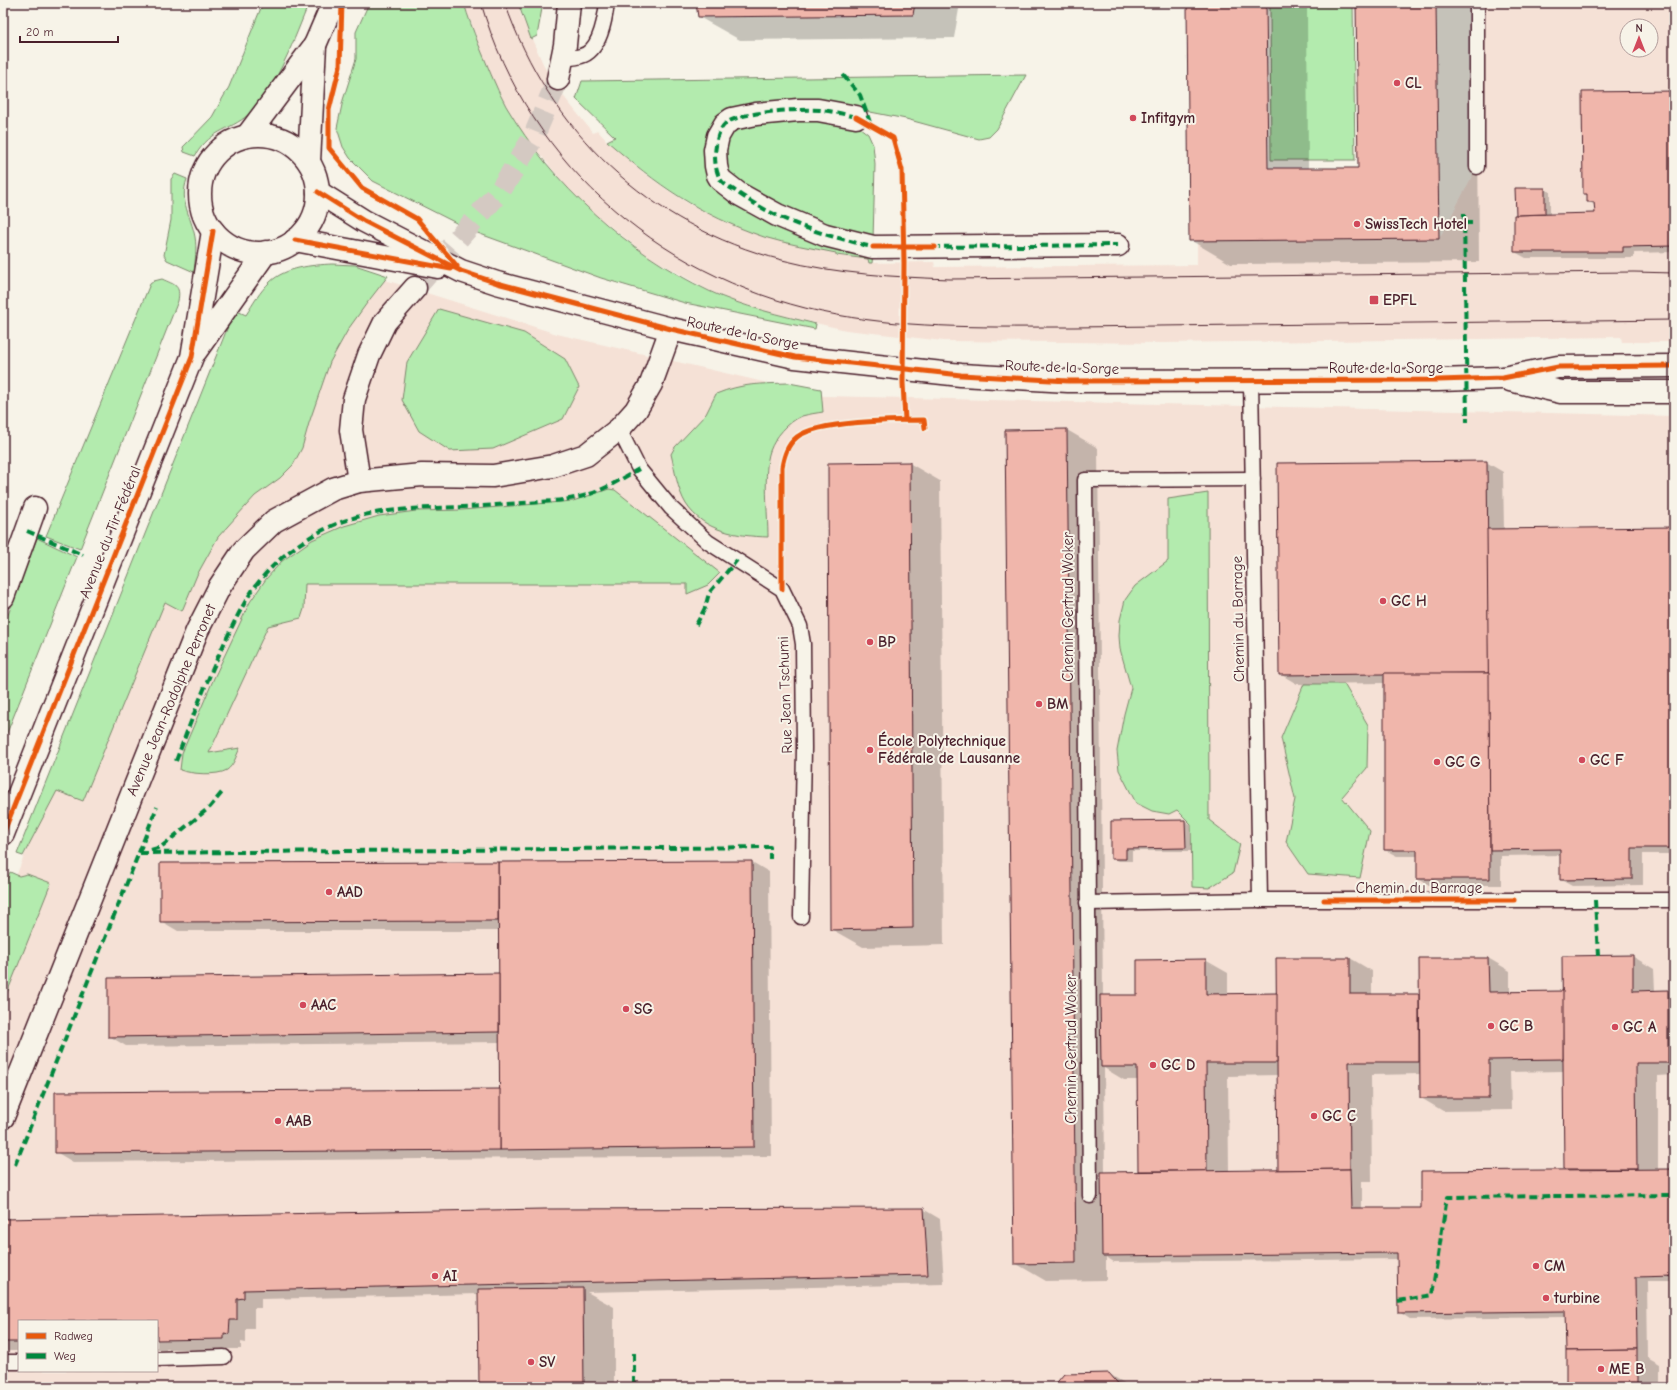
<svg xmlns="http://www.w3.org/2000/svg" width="1677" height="1390" viewBox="0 0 1677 1390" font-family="'Comic Neue',sans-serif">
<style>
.built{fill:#f5e1d6;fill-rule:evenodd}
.green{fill:#b3ebae;stroke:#7e856c}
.shadow{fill:#0003;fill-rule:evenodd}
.building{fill:#f0b6ab;stroke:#4a1f2b}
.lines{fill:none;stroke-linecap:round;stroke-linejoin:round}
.street-tunnel{stroke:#d4c9c2;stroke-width:22;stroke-dasharray:22 11;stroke-linecap:butt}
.lane-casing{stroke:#4a1f2b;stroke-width:17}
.street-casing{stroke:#4a1f2b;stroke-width:25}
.secondary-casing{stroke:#4a1f2b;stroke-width:25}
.lane{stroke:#f7f3e8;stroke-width:14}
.street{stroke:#f7f3e8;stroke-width:22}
.secondary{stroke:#f7f3e8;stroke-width:22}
.tram{stroke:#4a1f2b;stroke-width:1}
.quiet{stroke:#00873e;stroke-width:4;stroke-dasharray:8 4;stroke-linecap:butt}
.cycleway-casing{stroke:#f7f3e8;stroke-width:8}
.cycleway{stroke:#e8590c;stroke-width:5}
.poi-dot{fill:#d1495b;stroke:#f7f3e8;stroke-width:1.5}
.labels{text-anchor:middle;stroke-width:4;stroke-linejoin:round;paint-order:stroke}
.poi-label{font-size:15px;font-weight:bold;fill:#4a1f2b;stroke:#f7f3e8;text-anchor:start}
.street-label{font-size:15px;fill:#4a1f2b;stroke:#f7f3e8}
</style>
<rect width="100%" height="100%" fill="#f7f3e8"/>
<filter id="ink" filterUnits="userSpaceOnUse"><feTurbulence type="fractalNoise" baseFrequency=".025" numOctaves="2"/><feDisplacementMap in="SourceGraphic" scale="8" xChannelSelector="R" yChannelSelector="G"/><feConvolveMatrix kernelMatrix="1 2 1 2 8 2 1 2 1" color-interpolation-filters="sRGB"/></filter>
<g filter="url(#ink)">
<g class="built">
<path d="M464 3H518L521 15 545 68 565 98 593 133 597 130 607 141 640 170 666 189 689 204 727 223 764 237 783 242 836 253V255L868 259 869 263 934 262 935 267 1197 265V241L1439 239 1477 167V3H1674V342H1622L1621 337 1163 343 944 341 846 330 768 312 736 302 710 291 648 256 592 212 566 186 522 132 506 105 490 74ZM1627 26H1651V50H1627Z"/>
<path d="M363 273 557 334 824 396 1674 416V1387H3V909L130 590ZM19 1321H157V1371H19Z"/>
</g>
<g class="green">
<path d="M263 3H309C294 39 279 83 252 111 233 131 212 127 195 156L184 152 183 147 186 144 212 117 229 87Z"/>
<path d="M369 3H464C468 17 473 30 478 43 487 64 495 86 506 106 553 186 626 251 709 291 743 307 780 315 816 324L815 329 685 303 601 278 472 231 373 181 350 158 343 147 337 128 343 100 356 59V32Z"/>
<path d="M518 3H543L537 36 531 39Z"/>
<path d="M1270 3H1353L1355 160H1271Z"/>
<path d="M1026 75 997 129 989 137 979 139 906 119 855 109 735 110 712 174 873 254 872 263H869L868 259 836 255V253C812 248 787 244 764 237 700 215 657 185 607 141L615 137 576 99 582 81Z"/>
<path d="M812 116 855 124 868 134 873 145 875 164 873 240 776 207 729 176 723 154 729 130 737 124Z"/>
<path d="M175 174 187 179C179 203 191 215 195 237 197 248 195 261 194 272L167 260 164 255 171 220V179Z"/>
<path d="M332 264 355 265 388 276 367 303 349 328 330 362 309 423 302 448 293 465 280 478 255 496 218 537 197 575 182 611 165 602 83 801 57 791 23 856 17 854 229 324 237 311 246 315C253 304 260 291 270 282 286 267 312 265 332 264Z"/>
<path d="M162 279C175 285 181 285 178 301L80 549 46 536 150 284 154 281Z"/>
<path d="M439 309 524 333 565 359 579 387 563 419 493 449 450 451 419 431 402 400 407 362Z"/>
<path d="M789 383 821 389 823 412C817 413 809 414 802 416 788 422 775 437 770 451 763 471 768 515 768 537 738 536 704 532 686 504 677 489 675 470 671 454L675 447 706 414 716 394C743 383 760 384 789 383Z"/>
<path d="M609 489 615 490 720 573 708 585 687 594V584H305L304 609 301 618 268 626 209 753 240 748C236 756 234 765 227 770 217 776 191 774 180 770L182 753 214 678 250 602 266 579 282 561 312 540 344 526 379 516 416 511 462 510 573 501Z"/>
<path d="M1208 493 1209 820 1240 844 1233 873 1209 888 1192 887 1191 824 1177 810 1169 814 1152 811 1136 803 1119 770 1117 751 1124 714 1131 688 1120 649 1119 636 1120 620 1125 600 1135 586 1168 561V499Z"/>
<path d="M37 538 77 557 3 743V628Z"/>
<path d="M1304 684H1344L1368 725 1367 768 1342 797 1370 831 1360 878 1308 874 1286 842 1295 799 1281 738Z"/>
<path d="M10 872 19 876 27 874 51 883 3 1003V889Z"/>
</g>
<g class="shadow">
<path d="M697 3H960L954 38 740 40 699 17Z"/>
<path d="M1188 3H1307L1308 169H1359L1357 3H1477L1479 262 1231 264 1190 240Z"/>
<path d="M1674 92V252L1634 253V258H1526L1515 252 1517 215 1544 189 1550 192V215L1596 214V206L1588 201V196L1584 193Z"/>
<path d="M1067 430 1098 448 1103 996H1138L1205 960 1228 973V994H1278L1350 958 1372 971V995H1420L1488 958 1510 971V993L1564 992 1632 956 1654 969 1655 991H1667L1674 995V1075L1658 1076V1170H1674V1282H1647L1648 1358 1659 1364V1387H1567L1566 1317 1410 1319 1399 1312 1398 1259 1114 1262 1106 1257V1280L1046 1281 1015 1263ZM1104 1068 1124 1080H1138L1139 1171 1142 1172 1105 1173ZM1564 1071 1565 1170 1422 1209H1362V1181H1372L1371 1075 1421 1074V1098L1443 1111 1511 1110 1510 1072ZM1278 1075 1279 1171H1229L1228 1076Z"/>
<path d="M1486 462 1503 472 1504 530 1674 528V854H1643V885L1572 886 1561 880V855L1501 856V885H1429L1418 879V856H1397L1385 850V683L1297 684 1280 674Z"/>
<path d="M909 463 940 481 944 945 863 947 831 929Z"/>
<path d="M1185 821 1190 824 1191 851H1132V861H1118L1112 858V822Z"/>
<path d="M752 862 769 872 771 1156 73 1162 56 1152 501 1090 500 1042 126 1046 109 1036 500 974 499 931H178L161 921V864Z"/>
<path d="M923 1209 940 1219 944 1284 587 1292 614 1307V1387H480L479 1294 261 1299V1308H254V1329H246V1343L241 1342V1349H157V1321H19V1351H3V1220Z"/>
<path d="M1109 1374 1126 1384 1129 1387H1055Z"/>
</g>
<g class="building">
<path d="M696 3H915L913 15 698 17Z"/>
<path d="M1187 3H1266L1268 168H1358L1356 3H1436L1439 239 1189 241Z"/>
<path d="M1674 91V246L1623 247V252H1514V215L1595 213 1594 202H1587V194H1583L1582 92Z"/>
<path d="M1515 188H1545V214L1516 215Z"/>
<path d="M1067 429 1076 1263 1014 1264 1005 430Z"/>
<path d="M1487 461 1489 673 1279 675 1277 463Z"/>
<path d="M910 462 913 928 830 930 828 463Z"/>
<path d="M1674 527V848H1632V879L1560 880V849L1490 850 1487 529Z"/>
<path d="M1384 673H1489L1490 879H1417V850H1384Z"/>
<path d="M1185 820 1186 848 1126 849V859H1111V821Z"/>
<path d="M752 861 754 1147 500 1150 498 862Z"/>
<path d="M498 862V921L160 922V863Z"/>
<path d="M1633 955V991L1668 990V1063H1636L1637 1169H1564L1562 956Z"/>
<path d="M1276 958H1350V994H1419V1062H1349L1350 1169 1278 1170Z"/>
<path d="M1419 958H1488L1489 992 1563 991V1059L1489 1060V1098H1420Z"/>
<path d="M1206 959V994L1277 993V1063H1206L1207 1171H1138L1137 1067H1101L1100 995H1137V960Z"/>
<path d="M499 973V1032L108 1037V978Z"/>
<path d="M500 1089V1150L55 1153V1092Z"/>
<path d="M1350 1169 1351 1208H1421V1171L1674 1169V1276L1636 1277 1637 1350 1566 1351 1565 1311 1398 1313 1397 1253 1102 1256 1101 1172Z"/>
<path d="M924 1208 928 1275 244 1290V1298L237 1299V1320H230L229 1334 224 1333V1339L157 1340V1321H19V1342H3V1219L544 1209Z"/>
<path d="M583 1288 584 1387H479L478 1289Z"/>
<path d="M1637 1350V1387H1566V1351Z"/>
<path d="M1109 1373 1121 1387H1053L1064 1374Z"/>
<path d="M1494 1383V1387H1424V1384Z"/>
<path d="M913 1384V1387H645V1386Z"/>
</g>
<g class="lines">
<path class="street-tunnel" d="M415 288 500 191 533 138 558 79"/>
<g class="lane-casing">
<g id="lane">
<path d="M562 59C568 58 575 58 581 56 600 51 605 19 607 3"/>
<path d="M1477 167V3"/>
<path d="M1251 380 1260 900H1674"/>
<path d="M619 429 639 469 671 508 708 542 782 589 800 626 803 644 804 748 801 917"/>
<path d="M1087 903 1260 900"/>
<path d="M1090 1196 1085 480 1253 479"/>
<path d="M157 1359 224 1357"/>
<path d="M3 1362H19"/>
</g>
</g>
<g class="street-casing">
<g id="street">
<path d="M558 79 565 45 569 3"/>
<path d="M856 117 818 110H798L756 114 732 119 725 124 718 136 715 150 716 166 718 175 721 180 739 194 777 215 825 235 873 247 1118 245"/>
<path d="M359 481 351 430 354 399 369 355 385 322 415 288"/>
<path d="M3 597 35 508"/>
<path d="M3 1117 197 631 220 586 244 550 274 521 333 489 359 481 422 475 493 476 553 466 586 455 619 429 636 410 651 384 671 329"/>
</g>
</g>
<g class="secondary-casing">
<g id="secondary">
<circle cx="259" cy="194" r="59"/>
<path d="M247 136 315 45 333 3"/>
<path d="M309 162 315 45"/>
<path d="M318 192 364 221 461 271 497 283 671 329 795 357 961 375 1068 381 1438 380 1503 378 1558 367 1674 366"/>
<path d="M295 240 438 267"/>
<path d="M196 351 266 252"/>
<path d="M1510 380 1561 392H1674"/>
<path d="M3 834 192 357 213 231"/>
</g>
</g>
<use href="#lane" class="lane"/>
<use href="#street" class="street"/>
<use href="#secondary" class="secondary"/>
<g class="tram">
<path d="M481 3C529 169 669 284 837 315 914 329 994 327 1073 327L1674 320"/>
<path d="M505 3C549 131 649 226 782 260 837 274 894 277 950 279L1634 272 1674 273"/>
</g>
<g class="quiet">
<path d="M843 75 860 95 871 125"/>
<path d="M856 117C844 114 832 111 820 110 801 109 739 111 725 124 719 130 717 138 716 146 714 156 715 170 720 179 723 184 729 187 734 190 768 215 809 231 850 241 858 243 867 247 876 247"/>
<path d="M1464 214 1467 422"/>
<path d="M1464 223H1476"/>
<path d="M932 247 1118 245"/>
<path d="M27 531 83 555"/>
<path d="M696 625 705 608 709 593 737 560"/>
<path d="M176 761C190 723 205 685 222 648 231 629 240 609 252 591 279 552 322 524 369 514 411 506 454 509 496 505 525 502 564 503 590 494 608 488 623 478 639 469"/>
<path d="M151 850 161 847 210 807 224 790"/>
<path d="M140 853 770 847V859"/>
<path d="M1595 900 1598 956"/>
<path d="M15 1165 157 807"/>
<path d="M1398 1301 1432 1295 1447 1197 1674 1195"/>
<path d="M634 1353V1387"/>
</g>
<g class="cycleway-casing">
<g id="cycleway">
<path d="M342 3 340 66 329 110V148L362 188 417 219 457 266"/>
<path d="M856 117 893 138 902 170 904 263 903 383 905 420"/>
<path d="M318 192 364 221 461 271 497 283 671 329 795 357 961 375 1068 381 1438 380 1503 378 1558 367 1674 366"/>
<path d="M295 240 451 269"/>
<path d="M873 247H935"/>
<path d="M782 589V467C784 456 787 445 797 437 817 421 897 420 924 420L925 428"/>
<path d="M3 834 192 357 213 231"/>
<path d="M1324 900H1514"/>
</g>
</g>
<use href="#cycleway" class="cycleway"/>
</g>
</g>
<g class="poi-dot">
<circle cx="1397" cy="83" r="4"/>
<circle cx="1133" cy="118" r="4"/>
<circle cx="1357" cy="224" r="4"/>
<rect x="1369" y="295" width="10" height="10" rx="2"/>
<circle cx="1383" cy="601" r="4"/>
<circle cx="870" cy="642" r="4"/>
<circle cx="1039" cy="704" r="4"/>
<circle cx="870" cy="750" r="4"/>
<circle cx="1582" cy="760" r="4"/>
<circle cx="1437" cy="762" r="4"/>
<circle cx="329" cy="892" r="4"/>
<circle cx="303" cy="1005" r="4"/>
<circle cx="626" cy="1009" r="4"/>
<circle cx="1491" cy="1026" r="4"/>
<circle cx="1615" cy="1027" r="4"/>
<circle cx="1153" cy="1065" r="4"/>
<circle cx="1314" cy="1116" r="4"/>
<circle cx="278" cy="1121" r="4"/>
<circle cx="1536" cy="1266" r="4"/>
<circle cx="435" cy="1276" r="4"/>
<circle cx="1546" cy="1298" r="4"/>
<circle cx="531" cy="1362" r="4"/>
<circle cx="1601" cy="1369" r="4"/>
</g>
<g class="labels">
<g class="poi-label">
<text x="1405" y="88">CL</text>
<text x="1141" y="123">Infitgym</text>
<text x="1365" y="229">SwissTech Hotel</text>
<text x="1383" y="305">EPFL</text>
<text x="1391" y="606">GC H</text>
<text x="878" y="647">BP</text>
<text x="1047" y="709">BM</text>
<text x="878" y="746">École Polytechnique<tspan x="878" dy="17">Fédérale de Lausanne</tspan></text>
<text x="1590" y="765">GC F</text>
<text x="1445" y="767">GC G</text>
<text x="337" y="897">AAD</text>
<text x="311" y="1010">AAC</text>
<text x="634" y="1014">SG</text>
<text x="1499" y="1031">GC B</text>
<text x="1623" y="1032">GC A</text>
<text x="1161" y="1070">GC D</text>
<text x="1322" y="1121">GC C</text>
<text x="286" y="1126">AAB</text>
<text x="1544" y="1271">CM</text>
<text x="443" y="1281">AI</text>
<text x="1554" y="1303">turbine</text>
<text x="539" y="1367">SV</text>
<text x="1609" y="1374">ME B</text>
</g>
<g class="street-label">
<text transform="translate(743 333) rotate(12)" y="5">Route de la Sorge</text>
<text transform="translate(1062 367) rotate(2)" y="5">Route de la Sorge</text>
<text x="1386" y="373">Route de la Sorge</text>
<text transform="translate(110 532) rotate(-68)" y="5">Avenue du Tir Fédéral</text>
<text transform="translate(1068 607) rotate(-90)" y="5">Chemin Gertrud Woker</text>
<text transform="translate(1238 619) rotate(-91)" y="5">Chemin du Barrage</text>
<text transform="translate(785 695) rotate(-92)" y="5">Rue Jean Tschumi</text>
<text transform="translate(171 700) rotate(-67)" y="5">Avenue Jean-Rodolphe Perronet</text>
<text x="1419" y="893">Chemin du Barrage</text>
<text transform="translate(1071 1049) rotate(-90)" y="5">Chemin Gertrud Woker</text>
</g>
</g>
<rect width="1677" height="1390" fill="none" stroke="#f7f3e8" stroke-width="16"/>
<rect x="8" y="8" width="1661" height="1374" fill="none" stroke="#4a1f2b" stroke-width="1.5" filter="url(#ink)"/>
<rect x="18" y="1320" width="140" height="52" fill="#f7f3e8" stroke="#b29e9c"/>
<rect x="26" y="1333" width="20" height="6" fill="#e8590c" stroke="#b29e9c"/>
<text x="54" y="1340" font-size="12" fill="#4a1f2b">Radweg</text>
<rect x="26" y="1353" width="20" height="6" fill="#00873e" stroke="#b29e9c"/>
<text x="54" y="1360" font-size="12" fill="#4a1f2b">Weg</text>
<g transform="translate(1639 38)"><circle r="19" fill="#f7f3e8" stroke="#b29e9c"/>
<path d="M0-3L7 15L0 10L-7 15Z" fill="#d1495b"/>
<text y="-6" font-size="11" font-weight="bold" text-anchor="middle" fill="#4a1f2b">N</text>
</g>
<path d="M20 36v6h98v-6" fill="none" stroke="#4a1f2b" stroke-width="2"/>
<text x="26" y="36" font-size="12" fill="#4a1f2b" stroke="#f7f3e8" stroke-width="3" paint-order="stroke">20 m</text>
</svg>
